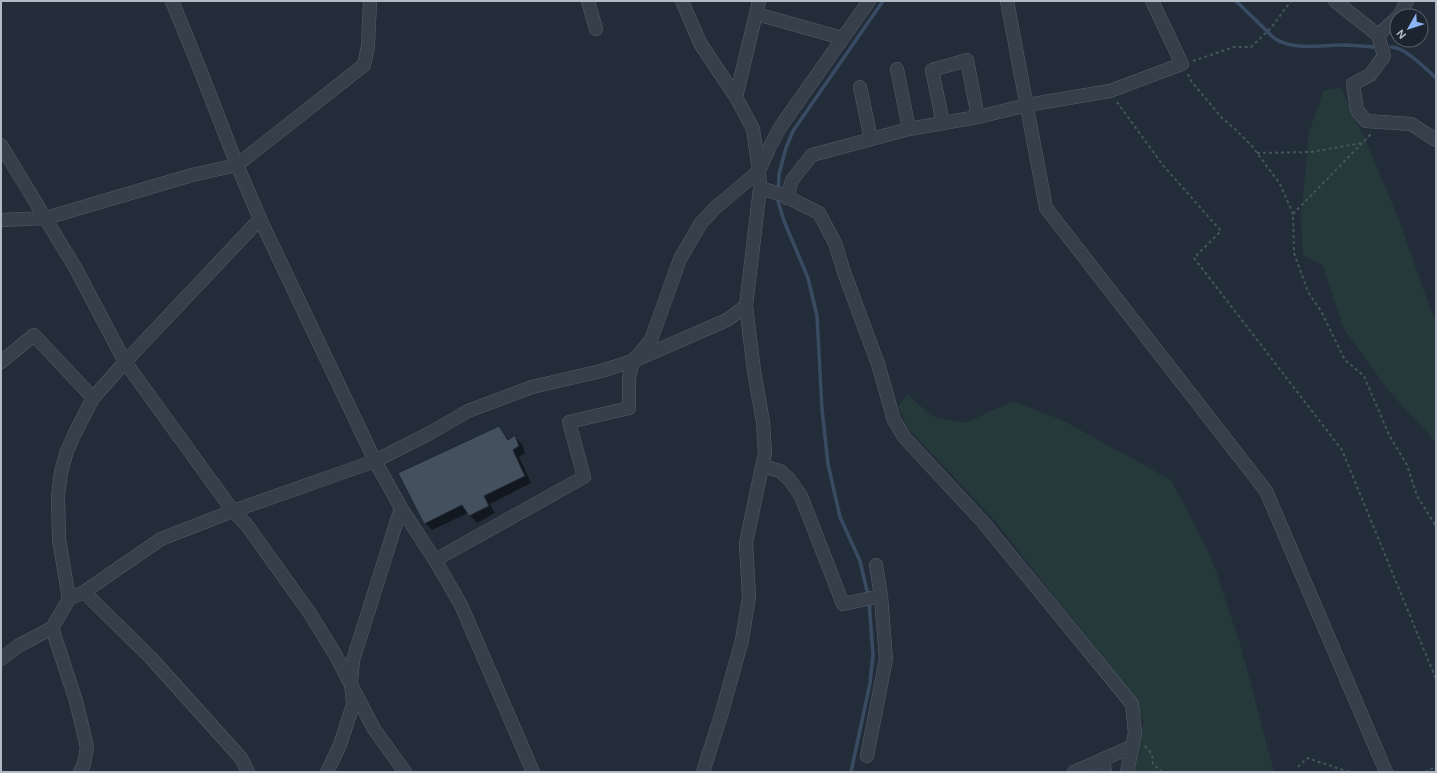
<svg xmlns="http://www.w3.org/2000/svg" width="1437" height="773" viewBox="0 0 1437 773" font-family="'DM Sans',sans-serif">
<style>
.green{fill:#25393b}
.shadow{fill:#0007}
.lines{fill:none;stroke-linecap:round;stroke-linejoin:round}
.stream{stroke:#394b63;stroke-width:3.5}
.building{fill:#45505e;stroke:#1e2631}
.minor-casing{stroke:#555d68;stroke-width:14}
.path{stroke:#435658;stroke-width:2;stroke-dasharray:3 3;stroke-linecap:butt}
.minor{stroke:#373f4a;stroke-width:13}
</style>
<rect width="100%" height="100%" fill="#232d3a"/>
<g class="green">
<path d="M1341 88 1369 148 1400 223 1430 308 1436 321V442L1389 391 1344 329 1323 265 1303 255 1301 219 1309 132 1324 90Z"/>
<path d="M908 394 931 416 965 423 1013 401 1062 420 1171 480 1206 547 1216 571 1241 647 1274 772H1133L1144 722 1127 689 995 521 908 428 898 406Z"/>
</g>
<path class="shadow" d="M499 427 509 440 515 437 522 444 525 453 519 457 531 483 490 504 495 513 477 523 468 513 432 530 425 523Z"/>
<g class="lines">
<g class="stream">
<path d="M1236 1 1274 38C1293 51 1320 45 1341 45 1352 45 1362 46 1373 47"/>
<path d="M1391 47C1405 47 1426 69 1436 78"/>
<path d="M868 595 860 561 840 517 828 464 822 409 817 316 808 278 784 221 778 201 779 174 786 148 793 131 883 1"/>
<path d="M851 772 870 683 873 655 869 601"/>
</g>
</g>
<path class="building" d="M499 426 508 440 515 435 519 446 513 450 525 476 484 496 489 506 469 516 462 505 424 524 398 473Z"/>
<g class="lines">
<g class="minor-casing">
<g id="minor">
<path d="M172 1 199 67 237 165 260 219 375 461 401 508 435 560 461 605 533 772"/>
<path d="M588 1 596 29"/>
<path d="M682 1 700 43 736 97 753 129 759 171 760 188 746 306 754 371 763 422 765 453 746 543 749 597 742 640 722 712 703 772"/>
<path d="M1007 1 1046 208 1266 491 1386 772"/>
<path d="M1335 1 1378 35 1384 56 1370 75 1353 84 1357 110 1366 121 1411 124 1436 140"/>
<path d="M757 14 842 38"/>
<path d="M1399 16 1407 1"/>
<path d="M1378 35 1397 18"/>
<path d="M897 69 909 129"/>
<path d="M860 87 871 139"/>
<path d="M736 97 759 1"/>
<path d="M943 123 932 70 967 60 978 117"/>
<path d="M1 145 76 269 125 362 233 511 246 524 309 612 335 654 374 729 405 772"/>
<path d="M760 188 783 195 819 213 835 243 844 272 878 364 894 420 905 438 983 522 1132 704 1135 733 1127 772"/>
<path d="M787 198 792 180 812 155 909 129 978 117 1027 105 1110 91 1182 64 1152 1"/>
<path d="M1 220 46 218 192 175 237 165 364 65 368 46 370 1"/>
<path d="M1 362 34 335 93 398"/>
<path d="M762 466 780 471 789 479 801 496 843 604 881 596"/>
<path d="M435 560 584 477 569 422 629 408V378L633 361 651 340 680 259 701 223 715 208 759 171 770 146 781 126 869 1"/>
<path d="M84 592 151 658 241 758 248 772"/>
<path d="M69 599 59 539 58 496 61 472 67 451 75 433 93 398 125 362 260 219"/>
<path d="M52 628 76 701 87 747 84 764 80 772"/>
<path d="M1 659 18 646 52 628 69 599 84 592 161 539 233 511 375 461 430 433 468 411 532 387 601 371 633 361 727 320 746 306"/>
<path d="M867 756 886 659 881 596 876 565"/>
<path d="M1103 759 1105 772"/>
<path d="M327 772 340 745 353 705 351 682 353 660 401 508"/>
<path d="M1074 772 1131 747"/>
</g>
</g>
<g class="path">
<path d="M1193 61 1234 47H1251L1271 28 1291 1"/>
<path d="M1188 74 1191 81 1222 118 1234 128 1252 146 1280 184 1293 214 1294 253 1308 292 1321 311 1345 360 1364 376 1389 435 1407 465 1417 496 1436 526"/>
<path d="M1117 102 1162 164 1221 231 1194 258 1342 450 1436 679"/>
<path d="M1257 153 1311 152 1362 143"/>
<path d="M1293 214 1372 133"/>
<path d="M1145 746 1152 754 1153 764 1162 772"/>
<path d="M1298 767 1307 758 1349 772"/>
<path d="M1425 772 1436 767"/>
</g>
<use href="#minor" class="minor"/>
</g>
<rect width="1437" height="773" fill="none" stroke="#b2bac6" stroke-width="4"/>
<g transform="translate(1409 28) rotate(231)"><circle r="19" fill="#1c242f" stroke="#58606b"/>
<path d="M0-3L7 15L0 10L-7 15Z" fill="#8ab4f3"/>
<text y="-6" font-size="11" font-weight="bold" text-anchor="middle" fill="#b2bac6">N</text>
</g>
</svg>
